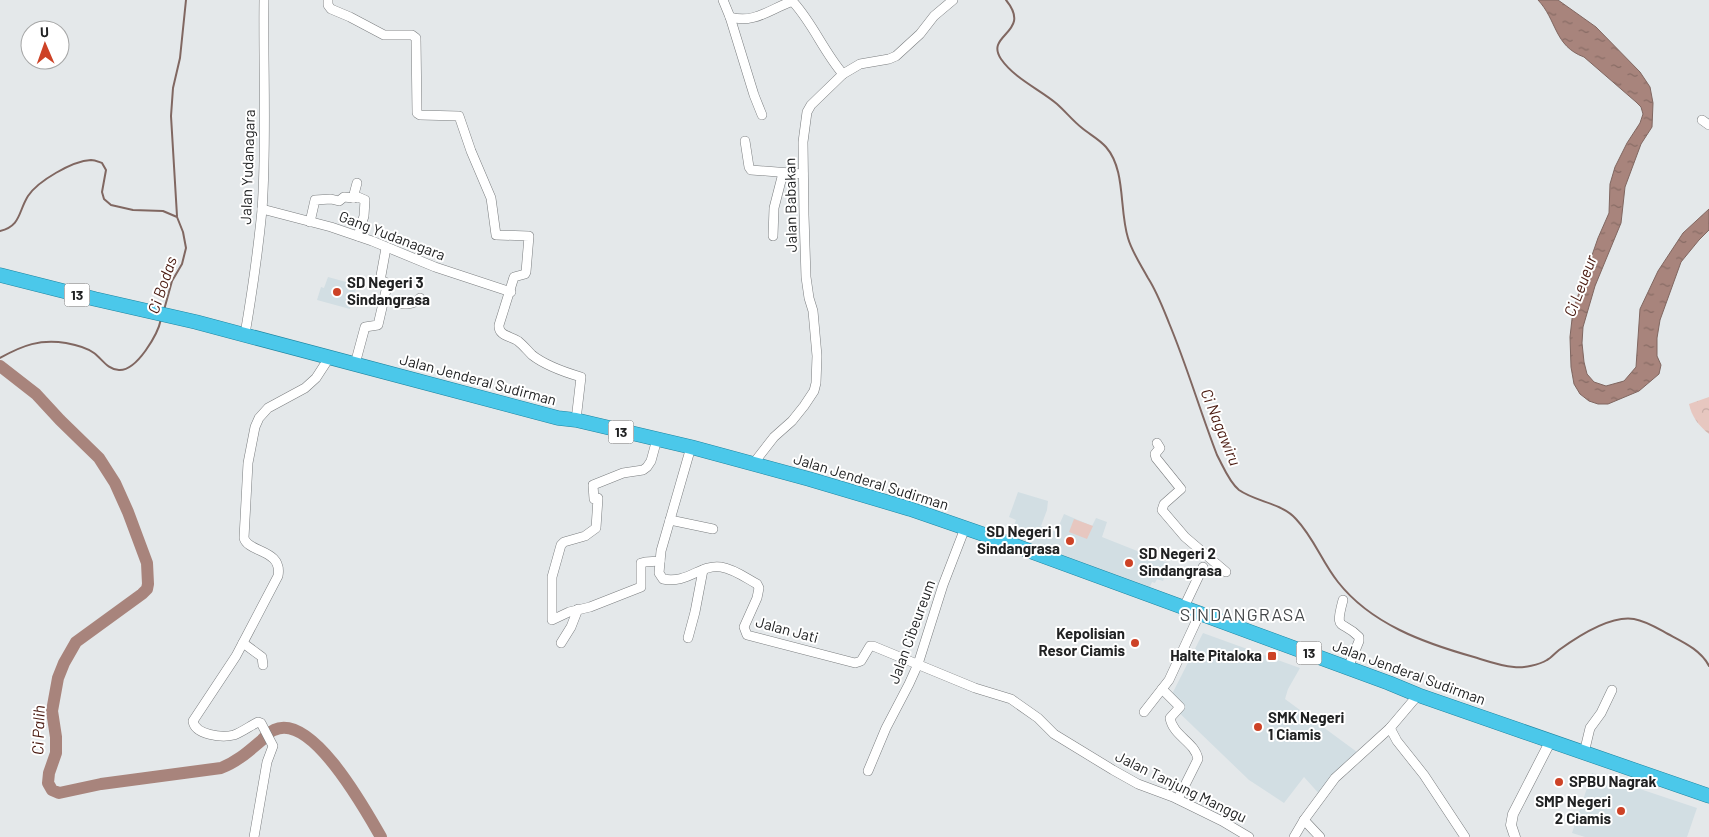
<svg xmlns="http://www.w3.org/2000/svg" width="1709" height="837" viewBox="0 0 1709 837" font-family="Barlow,sans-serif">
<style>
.built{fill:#d2dee3}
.forest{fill:url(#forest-crowns)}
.garden{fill:#e7c7c0}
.water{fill:url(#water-ripples);stroke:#806761}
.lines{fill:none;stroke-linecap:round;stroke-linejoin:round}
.stream{stroke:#806761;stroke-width:2}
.river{stroke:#a8847c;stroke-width:12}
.minor-casing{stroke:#7a7d7f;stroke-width:10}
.tertiary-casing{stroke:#7a7d7f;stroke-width:11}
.trunk-casing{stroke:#1f85a0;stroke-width:15}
.minor{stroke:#fff;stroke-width:9}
.tertiary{stroke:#fff;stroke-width:10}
.trunk{stroke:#4bc8ea;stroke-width:14}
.poi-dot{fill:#cd4226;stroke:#fff;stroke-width:2}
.labels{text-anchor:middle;stroke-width:4;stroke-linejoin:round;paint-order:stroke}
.shield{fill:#fff;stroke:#646465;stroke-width:1}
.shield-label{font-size:14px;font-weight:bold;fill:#212223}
.street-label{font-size:15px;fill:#212223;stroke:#fff}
.poi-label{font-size:15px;font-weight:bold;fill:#212223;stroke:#fff;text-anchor:start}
.water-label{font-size:16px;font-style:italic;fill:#49190f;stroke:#fff}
.quarter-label{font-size:18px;letter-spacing:1px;fill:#45484a;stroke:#fff}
</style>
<defs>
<pattern id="forest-crowns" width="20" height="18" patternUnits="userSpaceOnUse" patternTransform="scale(1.25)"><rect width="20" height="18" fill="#e7c7c0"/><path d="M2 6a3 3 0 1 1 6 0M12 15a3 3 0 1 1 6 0" fill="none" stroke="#c6aba5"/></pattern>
<pattern id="water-ripples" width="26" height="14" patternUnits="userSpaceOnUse" patternTransform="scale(1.25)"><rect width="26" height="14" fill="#a8847c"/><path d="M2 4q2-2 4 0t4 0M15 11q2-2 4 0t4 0" fill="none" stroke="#886c65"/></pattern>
</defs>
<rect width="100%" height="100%" fill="#e4e8ea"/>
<g class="built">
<path d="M328 277 357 285 350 309 317 300 321 287 324 288Z"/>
<path d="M1018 492 1048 501 1047 510 1041 526 1056 532 1064 514 1092 526 1096 518 1107 522 1102 537 1170 564 1163 581 1157 579 1155 583 1152 582 1149 589 1089 567 1039 547 1009 539 1016 520 1009 517Z"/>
<path d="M1203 633 1300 668 1288 689 1285 699 1357 752 1322 797 1304 777 1284 803 1249 780 1168 702Z"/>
<path d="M1592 773 1697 808 1687 837H1585L1572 833Z"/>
</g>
<path class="forest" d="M1709 397V434C1698 425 1692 417 1689 404Z"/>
<path class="garden" d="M1074 519 1093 526 1087 539 1069 532Z"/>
<path class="water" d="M1538 0H1558L1596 27 1640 72 1650 87 1653 103 1652 127 1641 144 1625 187 1621 223 1595 286 1583 327 1582 343 1584 362 1587 374 1594 382 1606 386 1624 381 1636 367 1640 309 1658 271 1683 233 1709 209V230L1699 240 1681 262 1660 320 1657 338V356L1661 365 1659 374 1639 391 1608 404H1598L1589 401 1580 394 1574 384 1571 367 1570 337 1573 310 1598 238 1609 213 1610 184 1615 167 1627 143 1640 123 1643 114 1641 107 1636 102 1584 57C1554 46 1557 20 1538 0Z"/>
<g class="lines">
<g class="stream">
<path d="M1006 0C1033 33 984 34 1001 59 1015 79 1039 89 1057 104 1066 112 1073 121 1082 128 1089 134 1099 139 1106 147 1126 170 1119 209 1128 238 1132 252 1141 265 1148 278 1157 292 1163 308 1169 323 1187 366 1200 411 1217 455 1223 466 1229 482 1239 490 1256 502 1282 503 1296 519 1314 538 1322 562 1338 582 1371 624 1424 643 1474 657 1487 661 1501 666 1514 667 1524 668 1539 665 1547 660 1551 658 1555 653 1559 650 1577 637 1610 615 1634 619 1646 621 1657 628 1668 634 1683 642 1701 650 1709 666"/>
<path d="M177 216 171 116 173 88 180 58 186 0"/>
<path d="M0 231C21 226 18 212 28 196 38 181 72 161 91 160 95 160 99 162 102 163L106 170 102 192 104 199 111 205 133 210 163 211 177 217 183 232 186 248 182 264 172 281 164 310"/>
<path d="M0 358C23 345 40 339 66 343 77 345 86 347 94 353 102 359 108 370 119 370 137 371 158 334 161 319"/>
</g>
<path class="river" d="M0 366 36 394 60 420 99 458 115 483 128 512 147 563 148 584 147 589 142 594 76 642 64 663 58 678 52 711 56 737V753L49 773 48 783 52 790 59 793 101 784 221 768C237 762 249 751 262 740 265 737 269 732 274 730 312 712 366 811 381 837"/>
<g class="minor-casing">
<g id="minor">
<path d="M328 0V5L331 9 350 17 384 35H412L416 38 417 113 420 115 459 116 471 151 491 198 496 235 529 236 526 272 525 274 514 277 499 325C498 336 511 336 518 341 523 345 527 350 532 355 546 366 564 372 581 377L576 420"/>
<path d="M723 0 730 17C753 24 769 10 790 2L794 3C813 24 824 52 843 74"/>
<path d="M730 17 754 95 762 115"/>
<path d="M1702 120 1709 125"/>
<path d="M745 141 749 167 751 170 803 174"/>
<path d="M353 198 358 197 365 200 364 216 358 236"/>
<path d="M262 209 331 227 372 241 435 267 511 292"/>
<path d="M310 222 315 200 331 199 339 201 344 197 353 198 357 183"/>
<path d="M773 236 774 208 783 173"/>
<path d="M384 300C397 302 410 309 420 298"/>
<path d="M245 334C252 293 258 251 262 210 267 140 263 70 264 0"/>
<path d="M355 364 365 327 378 325 387 286 385 282 380 281 386 248"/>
<path d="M657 439 651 461 647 467 643 470 623 473 593 485 594 499 598 498 596 528 585 536 564 542 561 545 552 577V620L569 612 590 607 641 587V563L645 562 660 561"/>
<path d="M1157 443 1160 448 1155 454 1156 458 1181 489 1164 504 1162 510 1185 537 1226 572"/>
<path d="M691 447 661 551 659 573 663 579C688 584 700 564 721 567 734 569 746 578 757 584L759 588 757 598 744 627 747 635 855 663 861 661 870 646H873L975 688 1011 699 1038 718 1054 734 1113 770 1138 784 1173 797 1222 821 1249 837"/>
<path d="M753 464 774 437 792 421 804 406 814 391 816 383 817 356 813 311 809 298 806 277 804 215 803 142 807 112 811 105 843 74 860 64 889 59 896 56 920 34 934 16 953 0"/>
<path d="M670 520 713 529"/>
<path d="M1343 600C1334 633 1342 619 1359 637V641L1348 668"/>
<path d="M1184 607 1203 567"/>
<path d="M688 638 695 612 703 570"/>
<path d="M243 643 262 657 263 665"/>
<path d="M561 643 571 627 578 609"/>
<path d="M1162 689 1180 707 1170 718C1173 736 1195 742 1198 759L1178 799"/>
<path d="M1144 712 1169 680 1200 613"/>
<path d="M1390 728 1397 741 1424 775 1465 837"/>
<path d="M1584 753 1590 728 1601 713 1612 690"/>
<path d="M868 771 886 728 909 684 918 664 943 585 965 528"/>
<path d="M1304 820 1320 837"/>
<path d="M254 837 267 762 273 746 261 723 258 722C250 726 242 732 234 735 222 738 195 735 193 721L236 656 278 576C283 549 248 553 244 538L248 463 255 427 259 418 268 408 305 388 316 378 329 358"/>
<path d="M1294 837 1304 820 1335 778 1390 728 1418 695"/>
</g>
</g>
<g class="tertiary-casing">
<path id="tertiary" d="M1515 837 1511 825 1513 814 1550 742"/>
</g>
<g class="trunk-casing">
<path id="trunk" d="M0 275 95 299 196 322 558 418 576 420 691 447 809 479 910 509 994 538 1166 601 1389 683 1418 695 1709 796"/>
</g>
<use href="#minor" class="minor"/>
<use href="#tertiary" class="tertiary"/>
<use href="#trunk" class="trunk"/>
</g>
<g class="poi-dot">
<circle cx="337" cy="292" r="5"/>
<circle cx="1070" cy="541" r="5"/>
<circle cx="1129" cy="563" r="5"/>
<circle cx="1135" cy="643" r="5"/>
<rect x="1267" y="651" width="10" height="10" rx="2.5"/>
<circle cx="1258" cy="727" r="5"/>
<circle cx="1559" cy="782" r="5"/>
<circle cx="1621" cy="811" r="5"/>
</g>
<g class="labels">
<g class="shield">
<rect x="64.5" y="283.5" width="25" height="23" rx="4"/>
<rect x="608.5" y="420.5" width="25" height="23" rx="4"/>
<rect x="1296.5" y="641.5" width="25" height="23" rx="4"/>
</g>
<g class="shield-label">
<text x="77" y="300">13</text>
<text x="621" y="437">13</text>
<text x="1309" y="658">13</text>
</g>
<g class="street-label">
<text transform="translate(248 167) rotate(-88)" y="5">Jalan Yudanagara</text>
<text transform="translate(791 205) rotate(-91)" y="5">Jalan Babakan</text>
<text transform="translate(392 236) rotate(21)" y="5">Gang Yudanagara</text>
<text transform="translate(478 380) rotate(15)" y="5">Jalan Jenderal Sudirman</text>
<text transform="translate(871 482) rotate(17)" y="5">Jalan Jenderal Sudirman</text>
<text transform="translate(787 630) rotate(15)" y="5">Jalan Jati</text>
<text transform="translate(912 632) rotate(-70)" y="5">Jalan Cibeureum</text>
<text transform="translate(1409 673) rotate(20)" y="5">Jalan Jenderal Sudirman</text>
<text transform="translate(1181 787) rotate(26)" y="5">Jalan Tanjung Manggu</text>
</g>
<g class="poi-label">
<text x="347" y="288">SD Negeri 3<tspan x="347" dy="17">Sindangrasa</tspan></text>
<text x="1060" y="537" text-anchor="end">SD Negeri 1<tspan x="1060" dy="17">Sindangrasa</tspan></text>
<text x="1139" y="559">SD Negeri 2<tspan x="1139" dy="17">Sindangrasa</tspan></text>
<text x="1125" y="639" text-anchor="end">Kepolisian<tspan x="1125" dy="17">Resor Ciamis</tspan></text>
<text x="1262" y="661" text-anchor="end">Halte Pitaloka</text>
<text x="1268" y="723">SMK Negeri<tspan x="1268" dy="17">1 Ciamis</tspan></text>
<text x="1569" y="787">SPBU Nagrak</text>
<text x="1611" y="807" text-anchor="end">SMP Negeri<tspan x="1611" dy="17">2 Ciamis</tspan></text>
</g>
<g class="water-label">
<text transform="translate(162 285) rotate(-71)" y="6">Ci Bodas</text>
<text transform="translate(1580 286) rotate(-69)" y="6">Ci Leueur</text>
<text transform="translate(1221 427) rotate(68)" y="6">Ci Nagawiru</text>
<text transform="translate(38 730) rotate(-88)" y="6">Ci Palih</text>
</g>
<g class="quarter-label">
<text x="1243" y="621">SINDANGRASA</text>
</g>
</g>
<g transform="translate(45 45) rotate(358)"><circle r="24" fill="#ffffff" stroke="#a6a7a7"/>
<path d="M0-4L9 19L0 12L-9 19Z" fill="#cd4226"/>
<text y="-8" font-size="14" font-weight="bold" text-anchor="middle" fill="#212223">U</text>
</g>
</svg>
